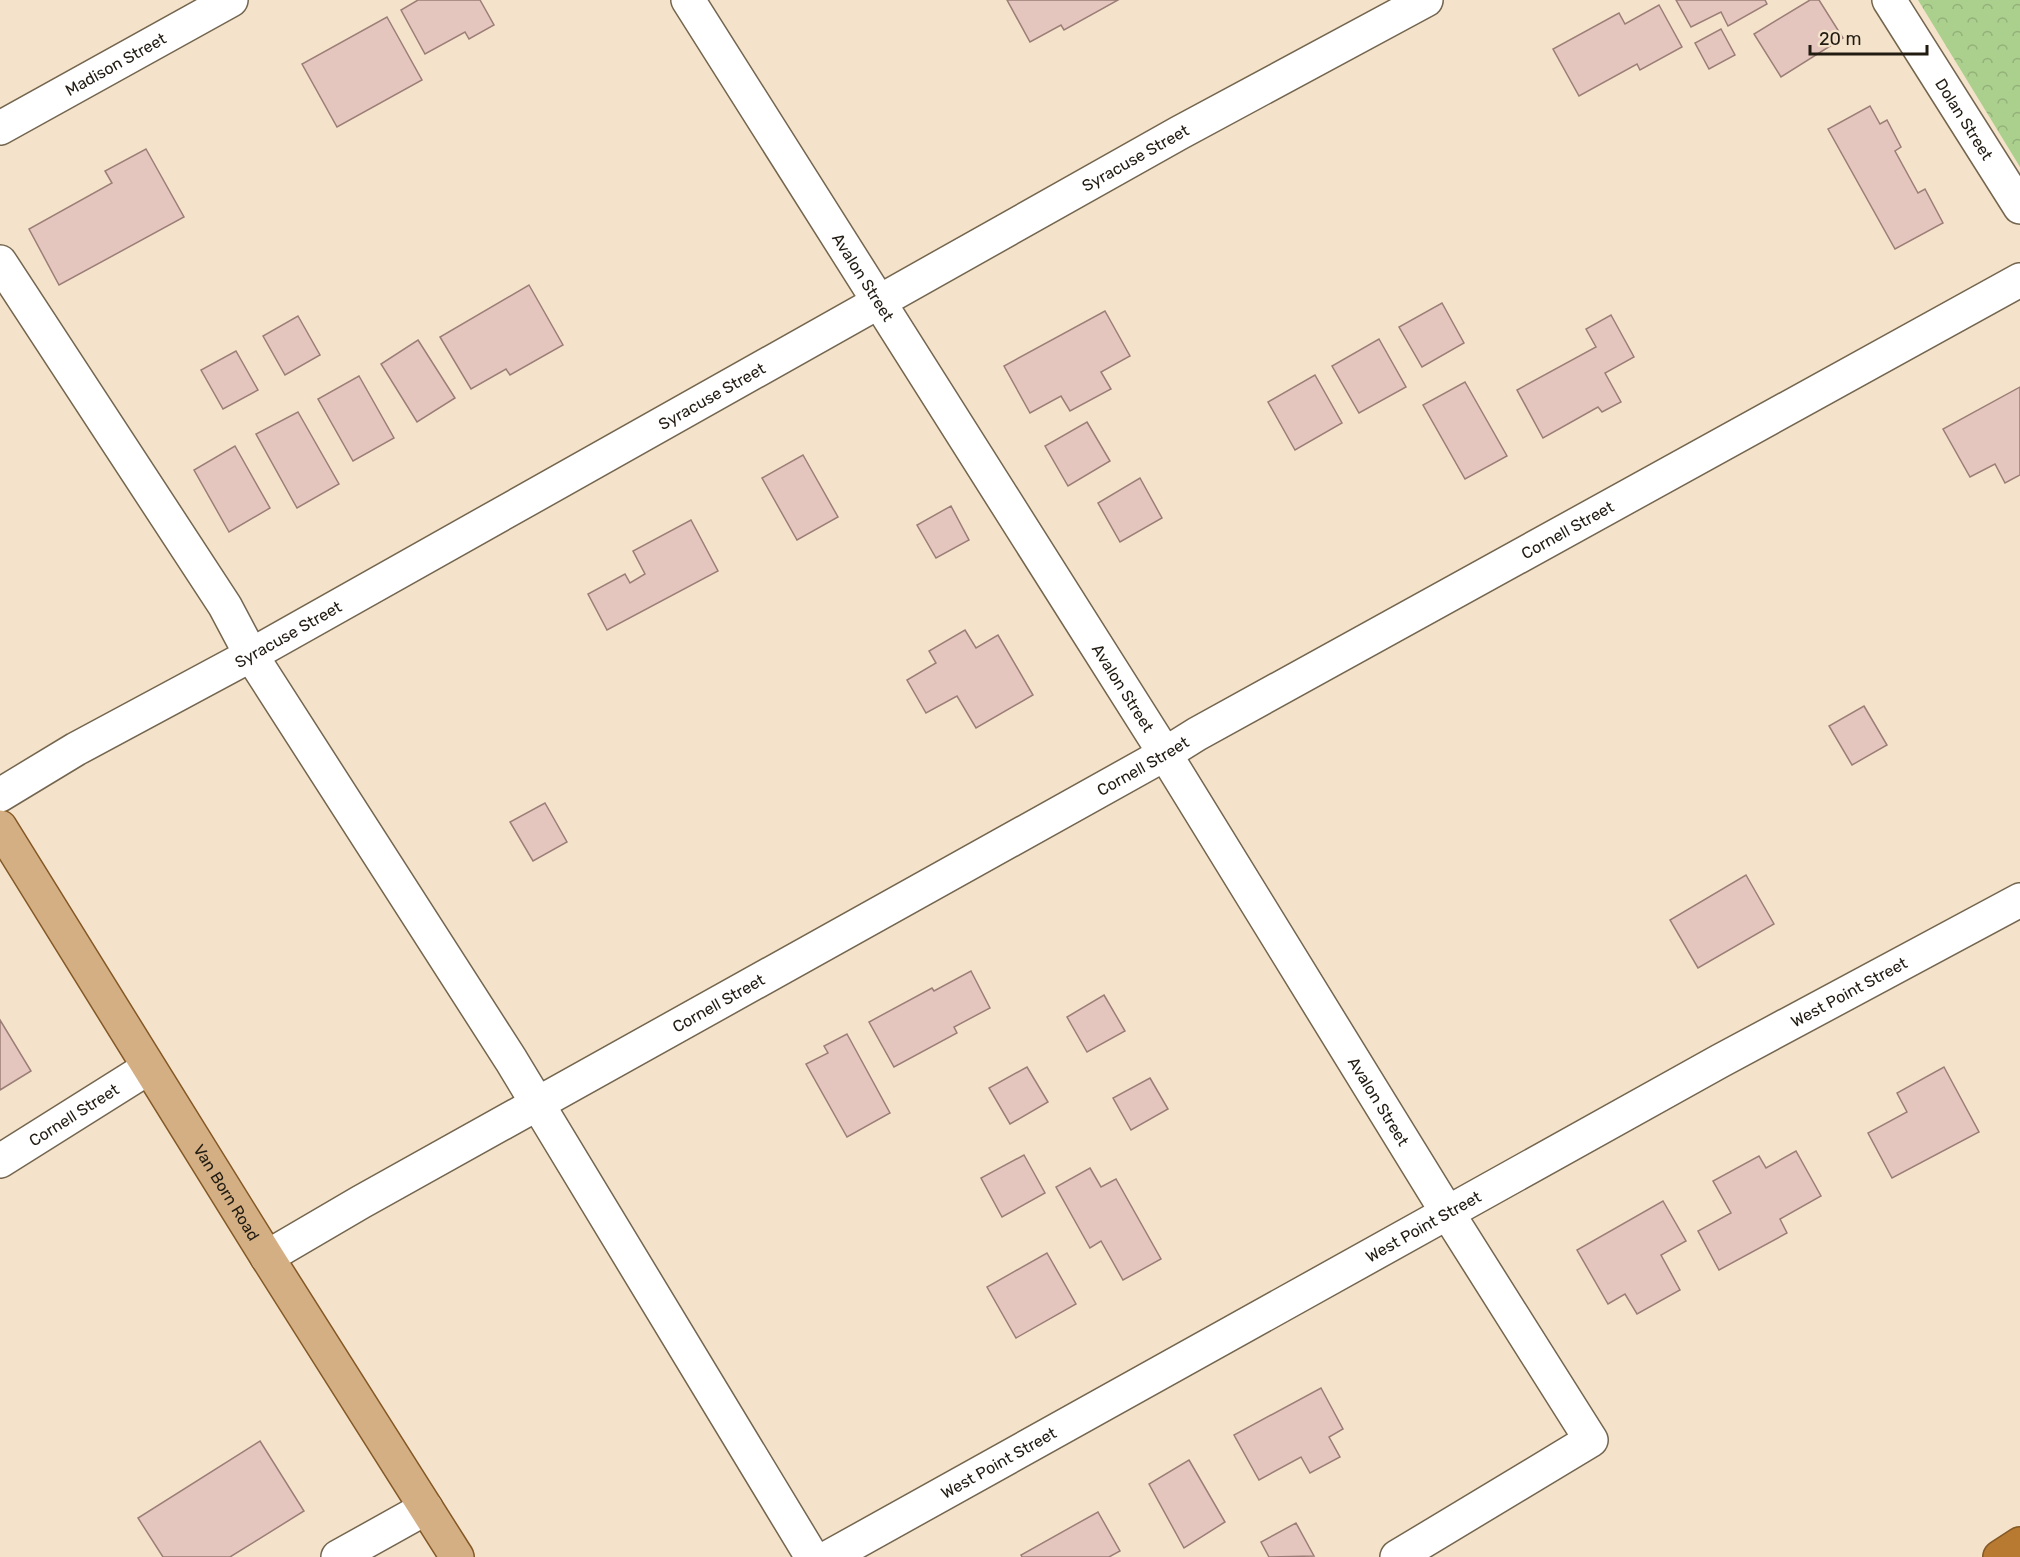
<svg xmlns="http://www.w3.org/2000/svg" width="2020" height="1557" viewBox="0 0 2020 1557" font-family="Rubik,sans-serif">
<style>
.forest{fill:url(#forest-crowns)}
.building{fill:#e5c6be;stroke:#9b7e77;stroke-width:1.5}
.lines{fill:none;stroke-linecap:round;stroke-linejoin:round}
.minor-casing{stroke:#74654f;stroke-width:36}
.major-casing{stroke:#835826;stroke-width:36}
.highway-casing{stroke:#835826;stroke-width:36}
.minor{stroke:#fff;stroke-width:33}
.major{stroke:#d4af83;stroke-width:33}
.highway{stroke:#b87930;stroke-width:33}
.labels{text-anchor:middle;stroke-width:4.5;stroke-linejoin:round;paint-order:stroke}
.street-label{font-size:16px;fill:#211b12;stroke:#f4e3ca}
</style>
<defs>
<pattern id="forest-crowns" width="20" height="18" patternUnits="userSpaceOnUse" patternTransform="scale(1.5)"><rect width="20" height="18" fill="#abcf8d"/><path d="M2 6a3 3 0 1 1 6 0M12 15a3 3 0 1 1 6 0" fill="none" stroke="#93b179"/></pattern>
</defs>
<rect width="100%" height="100%" fill="#f4e3ca"/>
<path class="forest" d="M1918 0H2020V167Z"/>
<g class="building">
<path d="M418 0H480L494 25 469 39 465 32 425 54 401 10Z"/>
<path d="M1007 0H1118L1064 30 1061 25 1030 42Z"/>
<path d="M1676 0H1765L1767 4 1728 26 1721 12 1691 27Z"/>
<path d="M1810 0H1819L1843 38 1781 77 1754 34Z"/>
<path d="M1659 5 1682 47 1640 70 1637 64 1579 96 1553 49 1619 13 1625 24Z"/>
<path d="M387 17 422 80 337 127 302 64Z"/>
<path d="M1721 29 1735 55 1709 69 1695 43Z"/>
<path d="M1870 106 1880 124 1887 120 1901 147 1895 151 1918 193 1925 189 1943 223 1895 249 1828 129Z"/>
<path d="M146 149 184 217 59 285 29 229 112 183 105 171Z"/>
<path d="M529 285 563 345 510 375 506 369 471 389 440 337Z"/>
<path d="M1442 303 1464 343 1422 367 1399 327Z"/>
<path d="M1105 311 1130 356 1101 372 1111 389 1070 411 1061 396 1030 413 1004 366Z"/>
<path d="M1611 315 1634 357 1605 373 1621 402 1602 412 1598 407 1543 438 1517 390 1596 347 1586 329Z"/>
<path d="M298 316 320 355 285 375 263 336Z"/>
<path d="M1379 339 1406 387 1359 413 1332 366Z"/>
<path d="M418 340 455 398 417 422 381 364Z"/>
<path d="M236 351 258 390 223 409 201 370Z"/>
<path d="M1315 375 1342 423 1295 450 1268 402Z"/>
<path d="M359 376 394 438 353 461 318 399Z"/>
<path d="M1465 382 1507 456 1465 479 1423 405Z"/>
<path d="M2020 387V475L2005 483 1995 464 1970 477 1943 429Z"/>
<path d="M298 412 339 484 297 508 256 434Z"/>
<path d="M1087 422 1110 461 1068 486 1045 446Z"/>
<path d="M235 446 270 508 229 532 194 470Z"/>
<path d="M803 455 838 517 797 540 762 478Z"/>
<path d="M1140 478 1162 518 1120 542 1098 503Z"/>
<path d="M951 506 969 540 936 558 917 525Z"/>
<path d="M691 520 718 571 607 630 588 594 625 574 630 583 645 574 633 551Z"/>
<path d="M965 630 976 648 998 635 1033 695 976 728 957 696 926 713 907 680 936 663 929 651Z"/>
<path d="M1864 706 1887 745 1852 765 1829 726Z"/>
<path d="M545 803 567 842 533 861 510 822Z"/>
<path d="M1746 875 1774 924 1698 968 1670 920Z"/>
<path d="M971 971 990 1008 954 1027 957 1033 894 1067 869 1022 932 988 934 991Z"/>
<path d="M1104 995 1125 1031 1087 1052 1067 1017Z"/>
<path d="M0 1020 31 1071 0 1090Z"/>
<path d="M847 1034 890 1113 847 1137 806 1064 828 1053 824 1046Z"/>
<path d="M1027 1067 1048 1102 1010 1124 989 1088Z"/>
<path d="M1944 1067 1979 1132 1892 1178 1868 1133 1907 1112 1897 1093Z"/>
<path d="M1150 1078 1168 1109 1131 1130 1113 1098Z"/>
<path d="M1796 1151 1821 1196 1780 1219 1787 1233 1719 1270 1698 1231 1731 1213 1713 1181 1759 1156 1766 1168Z"/>
<path d="M1024 1155 1045 1193 1002 1217 981 1178Z"/>
<path d="M1090 1168 1101 1187 1116 1179 1161 1259 1123 1280 1101 1241 1090 1248 1056 1187Z"/>
<path d="M1663 1201 1686 1241 1661 1255 1680 1290 1637 1314 1625 1294 1608 1304 1577 1250Z"/>
<path d="M1047 1253 1076 1304 1016 1338 987 1287Z"/>
<path d="M1321 1388 1343 1429 1329 1437 1340 1457 1310 1473 1301 1457 1259 1480 1234 1435Z"/>
<path d="M260 1441 304 1511 230 1557H163L138 1518Z"/>
<path d="M1189 1460 1225 1522 1184 1548 1149 1484Z"/>
<path d="M1098 1512 1120 1551 1109 1557H1022L1021 1555Z"/>
<path d="M1296 1523 1314 1556 1269 1557 1261 1542Z"/>
</g>
<g class="lines">
<g class="minor-casing">
<g id="minor">
<path id="s1" d="M688 0 1165 754 1447 1212 1591 1440 1397 1557"/>
<path id="s2" d="M1889 0 2020 207"/>
<path id="s3" d="M0 128 231 0"/>
<path d="M0 262 225 606 251 655 511 1060 812 1557"/>
<path id="s4" d="M0 795 76 749 251 655 1179 133 1426 0"/>
<path id="s5" d="M0 1161 148 1068"/>
<path id="s6" d="M267 1257 361 1202 1165 754 1197 734 2020 280"/>
<path d="M338 1557 426 1508"/>
<path id="s7" d="M829 1557 1720 1061 2020 900"/>
</g>
</g>
<g class="major-casing">
<g id="major">
<path id="s8" d="M0 827 267 1257 457 1557"/>
</g>
</g>
<g class="highway-casing">
<path id="highway" d="M2000 1557 2020 1544"/>
</g>
<use href="#minor" class="minor"/>
<use href="#major" class="major"/>
<use href="#highway" class="highway"/>
</g>
<g class="labels">
<g class="street-label">
<text dy="6" stroke="none"><textPath href="#s3" startOffset="132">Madison Street</textPath></text>
<text dy="6" stroke="none"><textPath href="#s2" startOffset="141">Dolan Street</textPath></text>
<text dy="6" stroke="none"><textPath href="#s4" startOffset="1302">Syracuse Street</textPath></text>
<text dy="6" stroke="none"><textPath href="#s1" startOffset="328">Avalon Street</textPath></text>
<text dy="6" stroke="none"><textPath href="#s4" startOffset="816">Syracuse Street</textPath></text>
<text dy="6" stroke="none"><textPath href="#s6" startOffset="1490">Cornell Street</textPath></text>
<text dy="6" stroke="none"><textPath href="#s4" startOffset="330">Syracuse Street</textPath></text>
<text dy="6" stroke="none"><textPath href="#s1" startOffset="814">Avalon Street</textPath></text>
<text dy="6" stroke="none"><textPath href="#s6" startOffset="1004">Cornell Street</textPath></text>
<text dy="6" stroke="none"><textPath href="#s7" startOffset="1166">West Point Street</textPath></text>
<text dy="6" stroke="none"><textPath href="#s6" startOffset="518">Cornell Street</textPath></text>
<text dy="6" stroke="none"><textPath href="#s1" startOffset="1300">Avalon Street</textPath></text>
<text dy="6" stroke="none"><textPath href="#s5" startOffset="87">Cornell Street</textPath></text>
<text dy="6" stroke="none"><textPath href="#s8" startOffset="430">Van Born Road</textPath></text>
<text dy="6" stroke="none"><textPath href="#s7" startOffset="680">West Point Street</textPath></text>
<text dy="6" stroke="none"><textPath href="#s7" startOffset="194">West Point Street</textPath></text>
</g>
</g>
<path d="M1810 45v9h117v-9" fill="none" stroke="#211b12" stroke-width="3"/>
<text x="1819" y="45" font-size="18" fill="#211b12" stroke="#f4e3ca" stroke-width="4.5" paint-order="stroke">20 m</text>
</svg>
